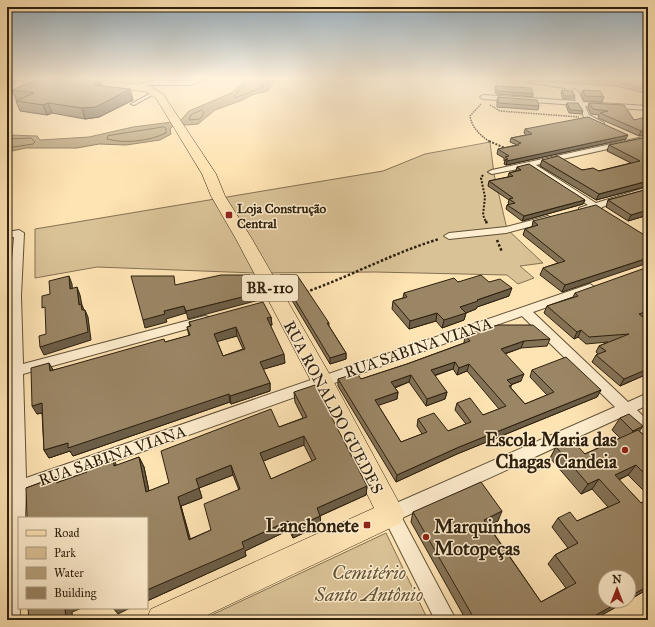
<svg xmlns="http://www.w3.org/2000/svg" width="655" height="627" viewBox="0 0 655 627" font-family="'IM FELL Great Primer',serif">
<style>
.green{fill:#dac297;stroke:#847152}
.water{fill:#b7a17b;stroke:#806d4f}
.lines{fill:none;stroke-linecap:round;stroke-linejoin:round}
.shore{stroke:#726044;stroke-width:1}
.service-casing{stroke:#615137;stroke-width:2}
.minor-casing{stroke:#615137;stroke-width:2}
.tertiary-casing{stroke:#615137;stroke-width:1}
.primary-casing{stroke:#2d200e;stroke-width:1}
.path-far2{stroke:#2d200e;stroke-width:1.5;stroke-dasharray:1.5 1;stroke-linecap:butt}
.path-far1{stroke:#2d200e;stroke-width:2;stroke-dasharray:2 1.5;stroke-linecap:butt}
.path{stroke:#2d200e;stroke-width:2.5;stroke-dasharray:2.5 2;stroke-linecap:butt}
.service{fill:#feedce;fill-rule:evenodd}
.minor{fill:#feedce;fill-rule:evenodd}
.tertiary{fill:#feedce;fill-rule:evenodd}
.primary{fill:#fee3b3;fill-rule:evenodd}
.wall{fill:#847256;stroke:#2d200e;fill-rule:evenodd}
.shaded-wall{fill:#6c5d46;stroke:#2d200e}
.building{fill:#9a8564;stroke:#2d200e;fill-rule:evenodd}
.poi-dot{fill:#8f2418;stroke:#feedce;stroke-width:1.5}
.labels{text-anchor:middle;stroke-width:3;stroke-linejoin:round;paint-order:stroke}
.far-poi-label{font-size:13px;font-weight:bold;fill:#2d200e;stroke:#feedce;text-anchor:start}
.shield{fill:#feedce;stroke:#6c5e48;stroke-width:1}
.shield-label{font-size:15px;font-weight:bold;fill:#2d200e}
.street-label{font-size:16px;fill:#2d200e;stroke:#feedce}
.near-poi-label{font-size:19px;font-weight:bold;fill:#2d200e;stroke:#feedce;text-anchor:end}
.near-park-label{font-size:19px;font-style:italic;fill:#615137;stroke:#feedce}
</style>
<rect width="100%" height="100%" fill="#fee3b3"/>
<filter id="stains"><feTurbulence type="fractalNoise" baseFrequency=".005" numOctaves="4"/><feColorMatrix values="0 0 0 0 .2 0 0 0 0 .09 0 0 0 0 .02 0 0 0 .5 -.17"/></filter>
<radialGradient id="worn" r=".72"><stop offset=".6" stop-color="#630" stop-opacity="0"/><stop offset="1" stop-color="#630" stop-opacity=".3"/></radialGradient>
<g class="green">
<path d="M490 142 494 174 507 229 543 263 520 266 534 278 518 284 507 275 375 272 255 273 97 267 35 278V229L383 171 425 154Z"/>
<path d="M386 533 428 620H201Z"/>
</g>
<g class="water">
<path d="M247 79H276L267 91 252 95 240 101 215 110 198 124 173 126 170 129 171 134 160 140 126 145 99 144 77 148H26L7 152V136L9 135 37 136 40 140 89 137 133 127 180 121 189 111 231 93Z"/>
<path d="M527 79H648V94L616 86 531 81Z"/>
</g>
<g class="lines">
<g class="shore">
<path d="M249 79 235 95V98C248 92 262 90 272 79"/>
<path d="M565 79 616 82 648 90"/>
<path d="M202 110 204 113 200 119 189 120 191 115Z"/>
<path d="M164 127 166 128V133C150 141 124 144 107 139L108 136Z"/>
<path d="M7 139 31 138 35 142 33 144 7 148"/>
</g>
<g class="service-casing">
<path id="service" d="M155 91 158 92 134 105 131 104Z"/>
</g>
<g class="minor-casing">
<g id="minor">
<path d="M198 79H207L190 85H150L137 89 134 87C151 75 178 85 198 79Z"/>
<path d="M575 89 578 91 583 102 648 106V110L585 106 589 115 604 123V125L602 126 584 117 578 105 483 99 480 97 483 95 576 101 572 91Z"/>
<path d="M648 136V140L536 165 596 203 648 187V193L602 207 601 210C598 211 581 213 579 212V208L588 205 528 167 492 174 488 172 492 170Z"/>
<path d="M548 216 553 219 551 221 506 233 449 239 444 236 449 233 506 227Z"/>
<path d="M19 230 24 233 21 296 23 364 205 316 209 317 211 320 209 323 23 374 26 478 590 284 596 288 594 291 533 312 628 402 648 393V405L637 410 648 421V436L643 434 624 416 402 518 456 620H435L382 514 385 508 615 407 522 316 26 493 25 518H19L20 620H7V524L9 499 7 500V484L10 483 9 377 7 378V368L9 367V296L14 237 7 238V232Z"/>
</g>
</g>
<g class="tertiary-casing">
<path id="tertiary" d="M67 79H98C92 83 73 83 67 79Z"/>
</g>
<g class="primary-casing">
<g id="primary">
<path d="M18 79H28L10 97 7 98V90Z"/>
<path d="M92 79 150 86 163 94 216 174 225 196 252 239 330 375 405 514 401 523 197 620H146L151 609 374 508 311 381 236 239 211 196 202 174 156 98 147 92 99 85Z"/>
</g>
</g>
<g class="path-far2">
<path d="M524 79 525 82 567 89"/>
<path d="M481 104 470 116C472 128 480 135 490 142"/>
<path d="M490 105 500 111 579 117"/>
</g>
<g class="path-far1">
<path d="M489 141 507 149"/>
<path d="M483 175 481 178 485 197 483 215 486 222"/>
</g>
<g class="path">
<path d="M486 221 487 224"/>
<path d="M497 240 502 252"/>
<path d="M306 292C351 276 393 253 439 239"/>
</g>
<use href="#service" class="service"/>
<use href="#minor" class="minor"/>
<use href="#tertiary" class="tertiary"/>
<use href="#primary" class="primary"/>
</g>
<g class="wall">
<path d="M102 86 133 100 99 117 85 119 52 113 47 115 20 111 16 101 17 100H16L12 90Z"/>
<path d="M496 86 533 94V97L496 94 495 89Z"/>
<path d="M562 90 575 96 574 99H563L561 93Z"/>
<path d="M583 90 604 97 602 102 584 101 581 94Z"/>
<path d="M498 97 539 106 538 110 497 107V101Z"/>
<path d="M567 103 583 111 582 114 569 113 566 106Z"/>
<path d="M589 103 634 120H648L639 136 598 118 599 115 591 114 588 108Z"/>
<path d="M525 129 626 139 506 165 504 164 505 161H504V158L497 154 498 149 517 145 510 142 511 138 526 135 524 133Z"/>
<path d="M648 137V186L596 200 540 166 542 160 582 170 599 171 631 163 607 151 609 145Z"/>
<path d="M517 167 585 200 583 204 522 221 506 209 507 205 509 204 508 203 509 200 488 186 489 181 508 177 509 173 516 171Z"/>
<path d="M648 189V215L628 221 606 207 608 200Z"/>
<path d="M533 221 646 236 562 292 540 275 543 268 558 263 523 235 525 229 532 227Z"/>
<path d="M280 275 329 323V326L346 353V359L330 364 281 282Z"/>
<path d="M458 282H489L509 296 477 307 476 309 466 313 464 320 442 328 436 321 409 329 392 309 393 301 403 298 404 293Z"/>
<path d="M575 293 645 317 644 318 648 371 645 375 620 386 592 362 596 355 598 354 596 352 599 346 608 342 586 344 578 337 574 339 544 313 547 306 573 297Z"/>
<path d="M271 317 272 325 270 326 285 363 263 369 270 383V391L231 404 230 402 73 456 70 451 49 458 44 450 42 413 37 414 54 370 165 342 189 336 187 327 190 326 189 322ZM237 336 243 349 223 356 217 341Z"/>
<path d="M465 335 550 339 547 346 521 348 505 354 521 381 511 385V388L525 404 547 395 530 377 532 370 601 390 597 397 457 454 396 482 338 386V379H361L407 364 464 343ZM453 369 457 375 467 371 499 409 483 415 457 403 455 410 466 424 448 431 418 419 417 426 422 434 401 442 378 405 397 399 398 392 395 388 409 382 426 406 445 399 447 392 434 376Z"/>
<path d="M294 392 367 486 366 495 320 516 321 525 293 538 289 530 245 551 246 556 147 601V518L26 488 56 477 59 482 117 466 139 457 144 467 149 491 169 483 279 427 303 418 295 402ZM304 445 312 461 271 479 263 461ZM233 475 239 490 211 530 190 539 181 506 202 498 199 488Z"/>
<path d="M620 418 639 431 648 439V495L628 475 619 480 641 503 648 499V589L629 600V577L605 601H627L598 617 600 620H466L411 522 413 512 498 521 488 525 541 602 566 588 548 564 555 555 568 548 552 527 558 518 577 521 608 507 592 489 581 494 550 458 556 447 585 454 620 438 612 430Z"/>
</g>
<g class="shaded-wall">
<path d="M9 79H18L7 87V81Z"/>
<path d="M101 82 104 92 94 85Z"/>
<path d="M130 89 133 100 99 117 85 119 82 108Z"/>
<path d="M48 103 52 113 47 115 43 105Z"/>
<path d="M648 130V135L639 136 641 131Z"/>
<path d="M628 135 626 139 506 165 507 161Z"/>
<path d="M648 181V186L596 200 599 194Z"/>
<path d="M585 200 583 204 522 221 524 216Z"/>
<path d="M648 210V215L628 221 631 215Z"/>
<path d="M8 232 11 239 9 252H7Z"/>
<path d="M648 258V263L562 292 565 285Z"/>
<path d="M69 276 72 284 73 297 70 289Z"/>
<path d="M77 287 80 295 82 305 85 312 86 318 79 305Z"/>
<path d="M512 288 509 296 477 307 476 309 466 313 464 320 442 328 444 320 460 307 477 300Z"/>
<path d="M258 293 259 300 188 319 186 311Z"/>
<path d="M184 306 186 313 166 319 167 322 145 328 143 320 164 311Z"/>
<path d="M648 307V313L645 317 636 321 639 314 646 308Z"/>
<path d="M85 310 88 317 91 340 44 355 40 347Z"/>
<path d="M437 313 436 321 409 329 410 321Z"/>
<path d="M271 317 272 325 268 326 267 318Z"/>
<path d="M236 327 237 336 216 342 214 334Z"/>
<path d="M581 330 578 337 574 339 577 332Z"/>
<path d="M524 341 521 348 498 356 501 349Z"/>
<path d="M346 353V359L330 364V358Z"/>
<path d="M284 354 285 363 261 370 260 362Z"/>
<path d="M455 362 453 369 429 377 431 370Z"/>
<path d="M49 363 54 371H50Z"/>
<path d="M469 364 467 371 457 375 459 368Z"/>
<path d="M648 366V371L645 375 620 386 624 379Z"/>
<path d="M524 374 521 381 504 387 507 380Z"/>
<path d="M411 375 409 382 390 389 391 382Z"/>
<path d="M270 383V391L231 404 230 396Z"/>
<path d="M601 390 597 397 457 454 396 482 397 475 459 447Z"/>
<path d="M398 392 397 399 374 407 375 400Z"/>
<path d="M447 392 445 399 426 406 427 399Z"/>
<path d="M229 394 230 402 73 456 70 451 49 458 44 450 68 443Z"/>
<path d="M42 403 47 412 37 414 32 406Z"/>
<path d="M643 426 635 438 625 443 633 431Z"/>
<path d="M304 436V445L261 462 260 453Z"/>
<path d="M139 457 144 467 151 501 146 492Z"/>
<path d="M113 458 118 468 114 466Z"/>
<path d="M231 465 233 475 199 488 202 498 181 506 193 548 189 540 178 497 196 479Z"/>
<path d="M636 465 628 475 607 485 615 475Z"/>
<path d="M56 477 62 486 56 483Z"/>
<path d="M599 479 592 489 581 494 588 484Z"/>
<path d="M367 486 366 495 317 517V508Z"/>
<path d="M502 511 498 521 480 529 484 520Z"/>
<path d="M320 516 321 525 293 538 292 529Z"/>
<path d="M288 521 289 530 245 551 246 556 147 601V590L242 542Z"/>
<path d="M648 586V589L629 600V597Z"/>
<path d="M621 601H627L593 620 596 615Z"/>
<path d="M65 608H82L72 612 73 620H66Z"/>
<path d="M113 608H130L118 614Z"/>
</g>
<g class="building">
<path d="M39 79H79L101 82 94 85 130 89 96 107 82 108 48 103 43 105 16 101 34 93 12 90Z"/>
<path d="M496 86 531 88 533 94 497 91Z"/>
<path d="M562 90 572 91 575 96H564Z"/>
<path d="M583 90 600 91 604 97 585 96Z"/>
<path d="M498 97 537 100 539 106 498 103Z"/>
<path d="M567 103H578L583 111 570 110Z"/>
<path d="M589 103 624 105 634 120 642 118 648 120V130L641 131 600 113 608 111 593 109Z"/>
<path d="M588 117 628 135 507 161 505 160 508 159 505 157 509 156 498 149 519 145 518 144 521 143 511 138 532 134 525 129Z"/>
<path d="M648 137V181L599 194 542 160 558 156 582 170 593 168 599 171 640 161 609 145Z"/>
<path d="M529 164 585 200 524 216 507 205 515 203 509 199 513 198 489 181 513 176 509 173 521 170 517 167Z"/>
<path d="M648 189V210L631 215 608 200Z"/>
<path d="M596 205 646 236 648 237V258L565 285 543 268 565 261 525 229 538 225 533 221Z"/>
<path d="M648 267V307L646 308 648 310V311L639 314 648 321V369L624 379 596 355 606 351 599 346 629 334 589 337 581 330 577 332 547 306 578 296 575 293Z"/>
<path d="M221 275H250L258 293 186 311 184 306 164 311 165 314 143 320 131 276H174L175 285Z"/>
<path d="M280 275H297L329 323H327L346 353 330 358Z"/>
<path d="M481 275 489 282 500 279 512 288 477 300 478 301 460 307 466 313 444 320 437 313 410 321 393 301 407 297 404 293 454 278 458 282Z"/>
<path d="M69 276 70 289 77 287 79 305 81 304 82 310H85L88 332 40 347 39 336 46 334 45 307 42 308V296L50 294 49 281Z"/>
<path d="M263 302 271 317 267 318 284 354 260 362 270 383 230 396 229 394 68 448V443L44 450 42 403 32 406 31 368 49 363 50 371 164 339 165 342 190 335 187 327 191 326 189 322ZM236 327 245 349 223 356 214 334Z"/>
<path d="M498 325H533L550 339 524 341 501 349 524 374 507 380 512 385 509 386 525 404 554 392 532 370 566 357 601 390 459 447 397 475 338 379 357 373 361 379 407 364 470 341 465 335ZM455 362 459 368 469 364 506 406 483 415 470 398 457 403 471 422 448 431 434 413 418 419 427 432 401 442 375 400 398 392 391 382 411 375 427 399 447 392 431 370Z"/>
<path d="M315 385 367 486 317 508 320 516 292 529 288 521 242 542 244 548 147 590V518H27L26 488 56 477V483L87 472V467L113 458 114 466 139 457 146 492 169 483 161 451 271 409 279 427 307 417 294 392ZM304 436 316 459 271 479 260 453ZM231 465 240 489 204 504 211 530 189 540 178 497 199 488 196 479Z"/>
<path d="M629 414 643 426 633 431 620 418Z"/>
<path d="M638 430 648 439V477L636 465 615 475 641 503 648 499V586L629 597V577H605V601H621L596 615 600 620H475L413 512 481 482 502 511 484 520 541 602 576 583 555 555 578 543 558 518 570 512 577 521 620 502 599 479 588 484 556 447 572 440 585 454Z"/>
<path d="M28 608H65L66 620H29Z"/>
</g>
<linearGradient id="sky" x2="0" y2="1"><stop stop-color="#94acbc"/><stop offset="0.47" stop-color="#fff2dd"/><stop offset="1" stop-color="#fff2dd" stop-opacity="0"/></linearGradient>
<rect width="655" height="167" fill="url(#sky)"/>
<g class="poi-dot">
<rect x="225" y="211" width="8" height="8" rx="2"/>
<circle cx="625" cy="450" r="4"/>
<rect x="363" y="521" width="8" height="8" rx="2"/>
<circle cx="426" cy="537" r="4"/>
</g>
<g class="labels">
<g class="far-poi-label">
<text x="237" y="213">Loja Construção<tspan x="237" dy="15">Central</tspan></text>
</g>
<rect class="shield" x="242" y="275" width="56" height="26" rx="3"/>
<g class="shield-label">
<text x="270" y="293">BR-110</text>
</g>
<g class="street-label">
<text transform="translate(418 347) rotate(-19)" y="6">RUA SABINA VIANA</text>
<text transform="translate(334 407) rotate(62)" y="6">RUA RONALDO GUEDES</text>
<text transform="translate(112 455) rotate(-19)" y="6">RUA SABINA VIANA</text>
</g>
<g class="near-poi-label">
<text x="617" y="446">Escola Maria das<tspan x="617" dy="22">Chagas Candeia</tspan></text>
<text x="359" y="532">Lanchonete</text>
<text x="434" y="533" text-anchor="start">Marquinhos<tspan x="434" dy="22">Motopeças</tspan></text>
</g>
<g class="near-park-label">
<text x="369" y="579">Cemitério<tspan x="369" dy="22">Santo Antônio</tspan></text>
</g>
</g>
<rect width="655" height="627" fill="none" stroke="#fee3b3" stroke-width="24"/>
<rect x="8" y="8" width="639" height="611" fill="none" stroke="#2d200e" stroke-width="2"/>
<rect x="12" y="12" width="631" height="603" fill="none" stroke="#2d200e"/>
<rect x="18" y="517" width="130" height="92" fill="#feedce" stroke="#aa9b81"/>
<rect x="26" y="530" width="20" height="6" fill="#fee3b3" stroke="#aa9b81"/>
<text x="54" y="537" font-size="12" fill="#2d200e">Road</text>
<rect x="26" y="547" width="20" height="12" fill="#dac297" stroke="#aa9b81"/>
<text x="54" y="557" font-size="12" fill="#2d200e">Park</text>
<rect x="26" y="567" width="20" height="12" fill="#b7a17b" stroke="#aa9b81"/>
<text x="54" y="577" font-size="12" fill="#2d200e">Water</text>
<rect x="26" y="587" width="20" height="12" fill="#9a8564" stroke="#aa9b81"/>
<text x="54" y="597" font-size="12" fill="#2d200e">Building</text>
<g transform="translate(617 589)"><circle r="19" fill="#feedce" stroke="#aa9b81"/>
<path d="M0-3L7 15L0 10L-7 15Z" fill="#8f2418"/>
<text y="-6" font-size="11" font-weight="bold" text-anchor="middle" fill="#2d200e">N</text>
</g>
<rect width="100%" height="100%" filter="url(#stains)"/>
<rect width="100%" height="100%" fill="url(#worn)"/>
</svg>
